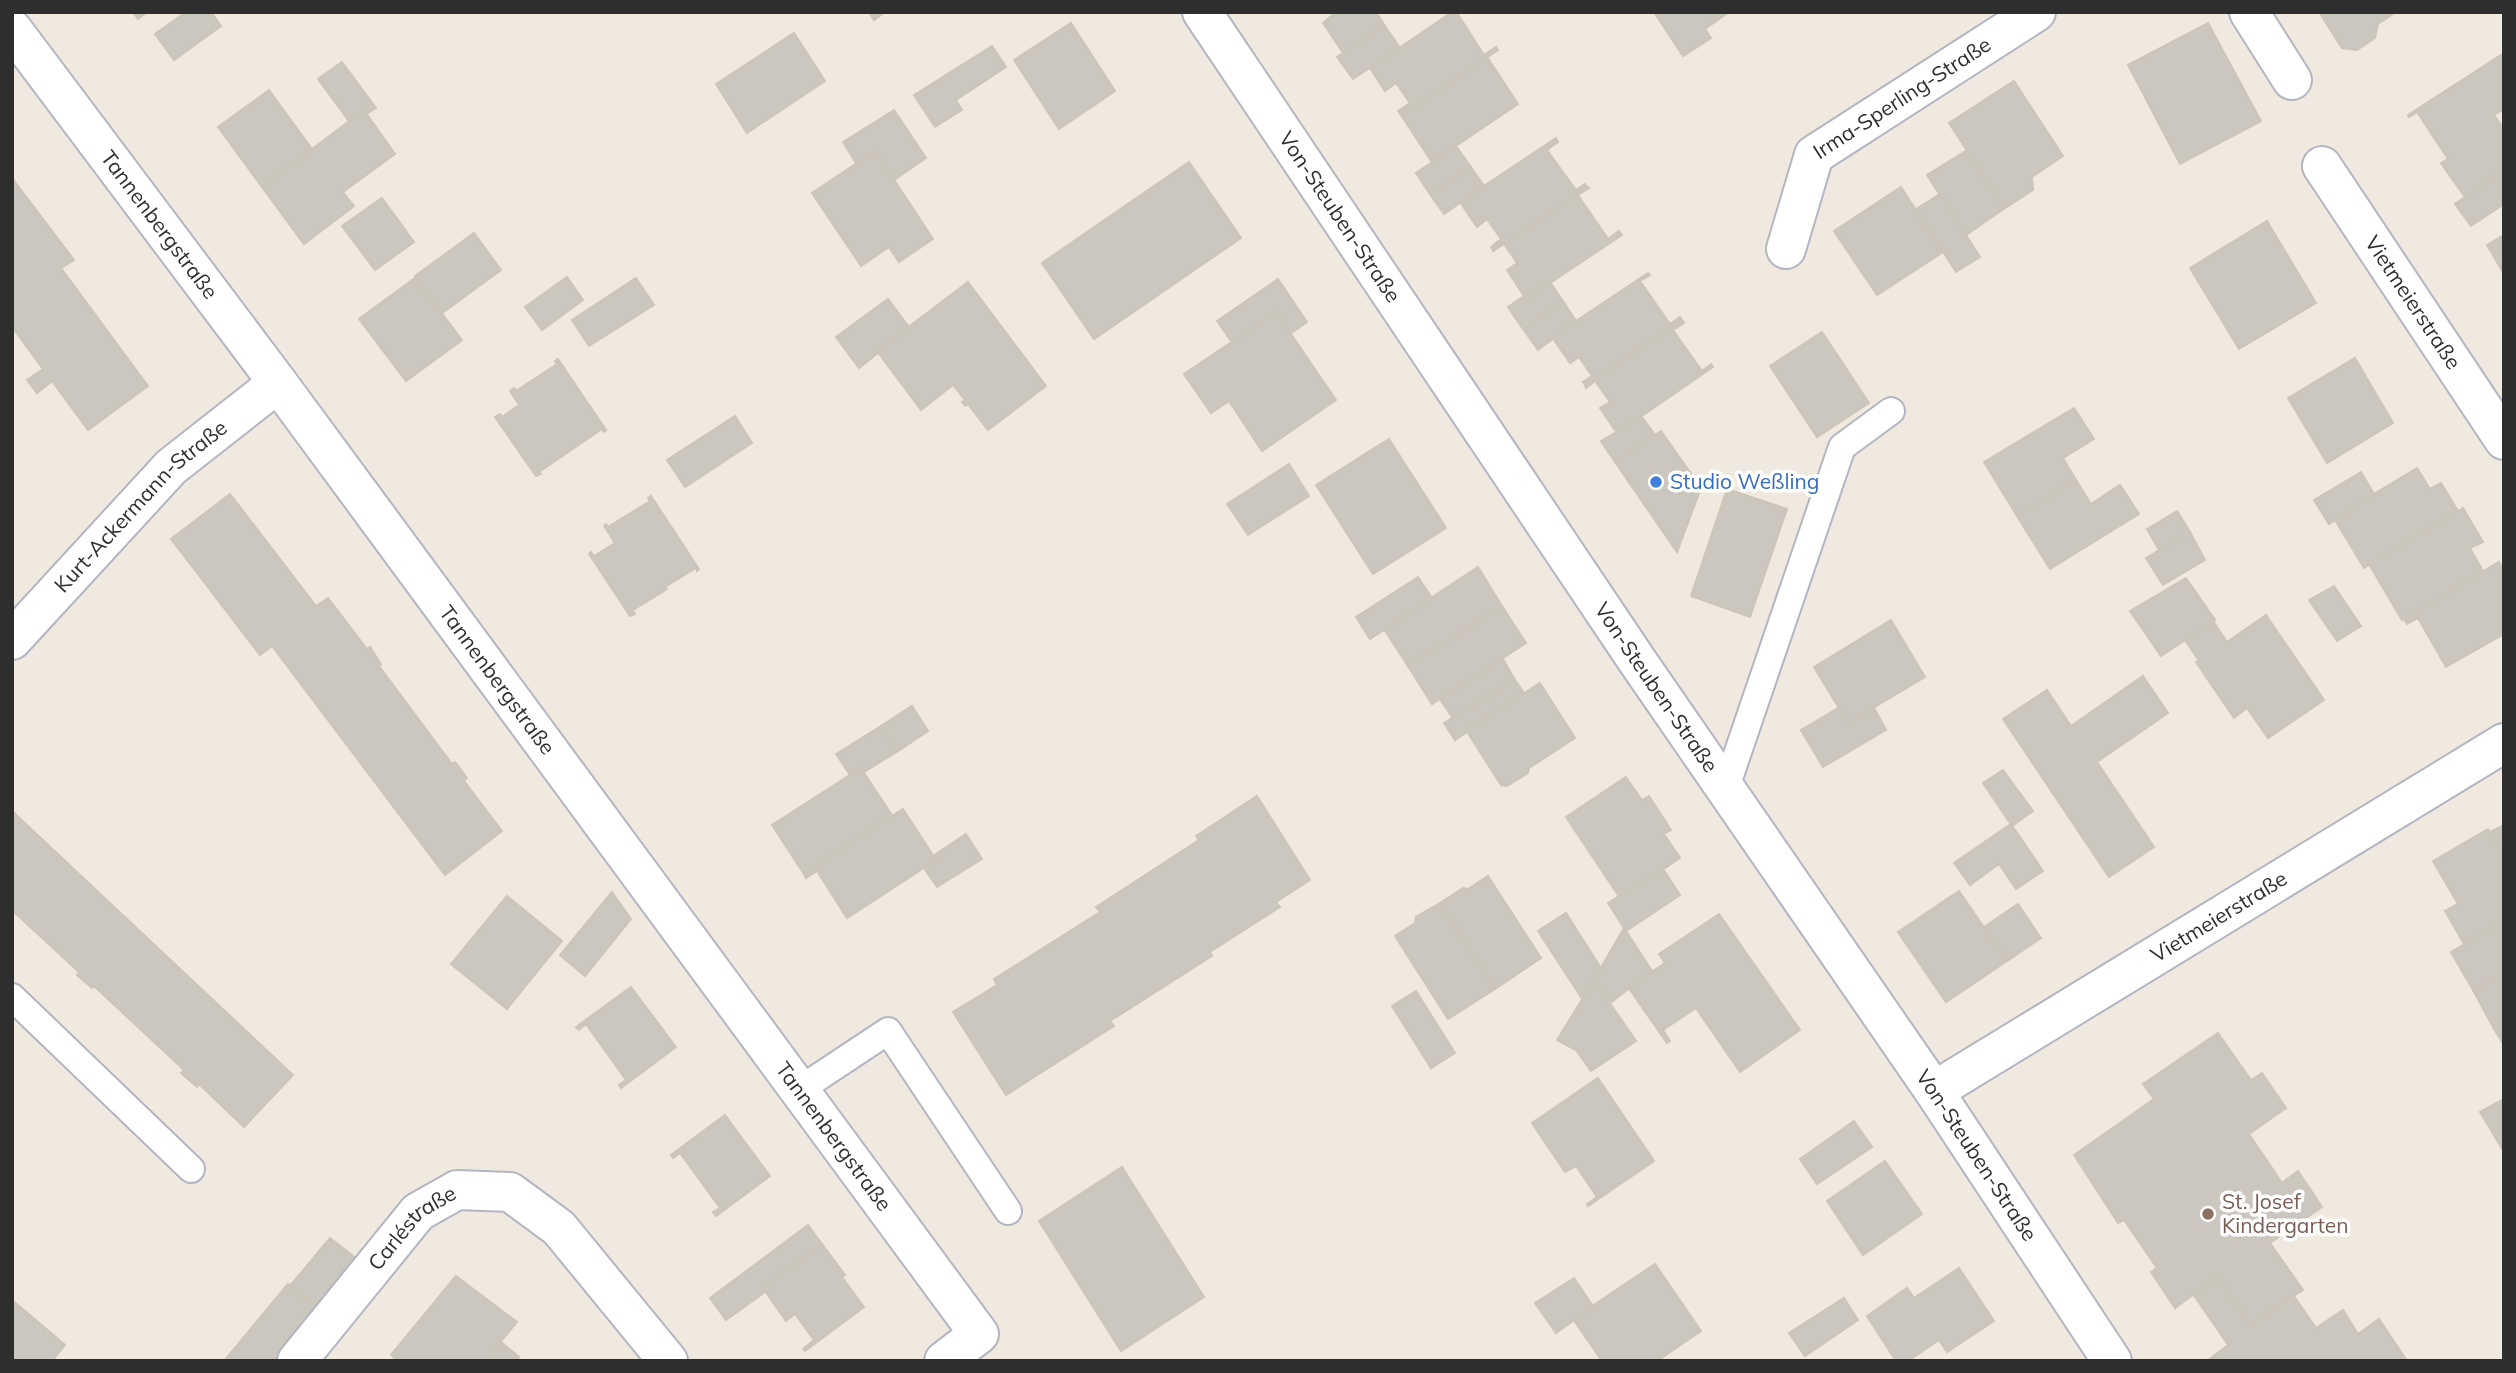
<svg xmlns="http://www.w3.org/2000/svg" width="2516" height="1373" viewBox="0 0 2516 1373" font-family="Mulish,sans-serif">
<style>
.building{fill:#cbc7be;stroke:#ccc6b8;stroke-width:2}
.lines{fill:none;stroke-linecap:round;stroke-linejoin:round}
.service-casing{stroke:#b3b5c2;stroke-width:30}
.minor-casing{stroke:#b3b5c2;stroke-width:42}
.service{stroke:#fff;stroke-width:26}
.minor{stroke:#fff;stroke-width:38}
.shop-dot{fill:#3f7fe0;stroke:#fff;stroke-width:2.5}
.education-dot{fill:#8d6e63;stroke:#fff;stroke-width:2.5}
.labels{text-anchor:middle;stroke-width:7;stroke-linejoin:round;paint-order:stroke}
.street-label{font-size:21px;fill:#2e2e2e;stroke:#fff}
.shop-label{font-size:21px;fill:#366cbe;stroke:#fff;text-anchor:start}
.education-label{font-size:21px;fill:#785e54;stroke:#fff;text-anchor:start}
</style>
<rect width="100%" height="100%" fill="#f0e9e0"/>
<g class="building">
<path d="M133 12H147L138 19Z"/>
<path d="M186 12H211L221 26 174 60 155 34Z"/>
<path d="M869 12H885L874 20Z"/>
<path d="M1336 12H1376L1385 26 1343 53 1323 23Z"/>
<path d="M1452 12H1458L1457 13 1484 55 1496 47 1498 50 1401 115 1398 111 1410 103 1396 83 1385 91 1370 68Z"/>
<path d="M1654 12H1729L1705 29 1711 38 1683 56Z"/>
<path d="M2319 12H2396L2378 24 2375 38 2357 50 2342 48Z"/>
<path d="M1071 23 1115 91 1059 129 1014 60Z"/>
<path d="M2208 23 2261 121 2180 164 2128 65Z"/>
<path d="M1385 26 1400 48 1353 79 1337 57Z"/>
<path d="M794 33 825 81 747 133 716 84Z"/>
<path d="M992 46 1006 67 956 100 962 110 935 127 914 95Z"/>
<path d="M2501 55 2504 60V109L2494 115 2504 129V170L2465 197 2441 163 2448 159 2417 112 2409 117 2408 115Z"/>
<path d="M1487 57 1518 104 1432 162 1401 115Z"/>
<path d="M342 62 376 108 366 114 364 110 349 121 318 79Z"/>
<path d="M2014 81 2063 156 2032 177 2033 190 2005 208 1949 123Z"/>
<path d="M269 90 312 149 262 187 218 127Z"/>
<path d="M364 110 395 154 343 192 354 206 304 244 262 187Z"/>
<path d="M894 110 926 158 894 180 875 151 856 163 843 142Z"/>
<path d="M1556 138 1558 142 1547 150 1576 190 1585 184 1587 187 1493 251 1491 247 1501 239 1487 219 1477 227 1460 202Z"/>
<path d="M1456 146 1471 167 1430 194 1416 173Z"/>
<path d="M1967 150 2005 208 1966 235 1927 175Z"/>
<path d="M875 151 933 239 899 262 889 247 861 266 812 193Z"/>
<path d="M1189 162 1241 238 1094 339 1042 263Z"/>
<path d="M1471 167 1484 186 1444 214 1430 194Z"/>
<path d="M2504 170V204L2471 226 2455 204Z"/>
<path d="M12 178 74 260 61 268 148 386 88 430 52 381 37 393 27 380 43 369 12 327Z"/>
<path d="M1587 187 1589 188 1578 195 1608 239 1619 231 1622 235 1526 299 1507 270 1517 263 1504 244 1493 251Z"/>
<path d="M1901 187 1943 252 1877 295 1834 231Z"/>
<path d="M1940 194 1980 257 1956 272 1916 209Z"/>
<path d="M382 198 414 242 375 270 342 226Z"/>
<path d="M2267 221 2316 303 2239 349 2190 268Z"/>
<path d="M474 233 501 270 442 313 415 276Z"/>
<path d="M2504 235V274L2487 245Z"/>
<path d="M1648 273 1650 275 1640 281 1670 324 1680 317 1682 320 1585 385 1583 382 1592 376 1579 357 1570 363 1552 337Z"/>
<path d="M567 277 583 300 542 330 525 307Z"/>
<path d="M415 278 462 340 406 381 359 319Z"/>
<path d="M636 278 654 305 589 346 572 320Z"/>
<path d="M1278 279 1307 322 1291 333 1276 312 1232 342 1217 321Z"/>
<path d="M968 282 1046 386 988 430 968 404 965 406 962 402 965 400 953 385 921 410 877 351Z"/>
<path d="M1550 282 1563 301 1523 329 1508 307 1524 296 1526 299Z"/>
<path d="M888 299 909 327 877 351 878 353 859 368 836 337Z"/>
<path d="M1563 301 1576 321 1538 350 1523 329Z"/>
<path d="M1276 312 1336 400 1262 451 1229 401 1211 413 1184 374Z"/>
<path d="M1682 320 1684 323 1673 330 1702 371 1711 364 1713 367 1617 433 1600 408 1610 402 1595 381 1586 388 1585 385Z"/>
<path d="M1822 332 1869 403 1817 437 1770 366Z"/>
<path d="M2355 358 2393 423 2327 463 2288 398Z"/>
<path d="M558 359 606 430 604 432 602 429 539 472 541 474 536 476 495 417 500 414 502 417 519 405 510 391 514 388 516 391 557 364 555 361Z"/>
<path d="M2074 408 2094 439 2063 458 2076 480 2017 516 1984 462Z"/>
<path d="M735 416 752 443 685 487 667 460Z"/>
<path d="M1642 417 1655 435 1615 462 1601 441Z"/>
<path d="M1661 431 1701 488 1677 552 1615 462Z"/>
<path d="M1389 439 1446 528 1373 574 1316 485Z"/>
<path d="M1289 464 1309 496 1248 535 1227 504Z"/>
<path d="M2417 468 2430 489 2441 483 2458 511 2364 568 2335 520 2344 512Z"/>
<path d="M2361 472 2374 494 2329 524 2314 500Z"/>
<path d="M2076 480 2091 504 2120 485 2139 514 2050 569 2017 516Z"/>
<path d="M1727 489 1787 509 1750 617 1691 596Z"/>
<path d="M230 494 316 606 328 598 367 649 370 647 381 664 379 666 452 764 455 762 467 778 464 781 502 831 445 875 272 646 260 655 171 539Z"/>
<path d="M651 496 699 569 697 571 696 568 665 587 667 589 633 610 635 614 630 616 589 554 591 552 594 556 615 543 604 526 606 524 608 527 650 501 648 498Z"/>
<path d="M2463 508 2483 542 2470 548 2483 571 2402 620 2369 564Z"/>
<path d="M2177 511 2190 532 2159 550 2147 529Z"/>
<path d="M2190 532 2205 560 2163 585 2146 558Z"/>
<path d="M2499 562 2504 571V634L2446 667 2418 618 2407 624 2404 619Z"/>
<path d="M1478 567 1502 606 1408 666 1384 629Z"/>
<path d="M1418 577 1432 598 1370 639 1356 617Z"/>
<path d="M2186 578 2215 620 2161 656 2130 611Z"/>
<path d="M2334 586 2361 626 2337 641 2309 600Z"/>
<path d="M1502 606 1526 643 1432 704 1408 666Z"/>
<path d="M2266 615 2324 700 2268 738 2247 708 2234 718 2196 662 2199 661 2185 640 2213 621 2227 642Z"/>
<path d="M1891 620 1925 677 1848 723 1814 667Z"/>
<path d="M1503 659 1515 680 1452 717 1440 699Z"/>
<path d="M2143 676 2168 713 2097 762 2154 847 2109 877 2003 719 2047 690 2071 726Z"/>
<path d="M1515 680 1524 693 1466 730 1467 732 1455 740 1444 723Z"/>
<path d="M1540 683 1575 738 1529 768 1528 773 1507 786 1501 785 1466 730Z"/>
<path d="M912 706 928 731 898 751 881 726Z"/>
<path d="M1838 708 1848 723 1874 708 1886 730 1823 767 1801 730Z"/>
<path d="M881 726 898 751 864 772 861 768 850 775 836 754Z"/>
<path d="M861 768 893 817 804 874 772 825Z"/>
<path d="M2003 770 2033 811 2012 826 1983 783Z"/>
<path d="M1626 777 1642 800 1649 796 1671 830 1664 834 1680 858 1620 898 1566 817Z"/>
<path d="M1257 796 1310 880 1276 902 1280 907 1210 952 1212 956 1110 1021 1114 1026 1006 1095 953 1012 997 985 994 979 1100 912 1096 907 1199 840 1196 836Z"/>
<path d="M903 809 936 860 847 918 817 871 806 878 804 874Z"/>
<path d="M12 811 293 1075 244 1127 199 1084 197 1087 181 1073 184 1070 94 986 92 988 77 975 79 972 12 910Z"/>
<path d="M2011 824 2043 871 2016 889 1999 864 1970 885 1954 863Z"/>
<path d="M2504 825V856L2490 832Z"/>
<path d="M2488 829 2504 856V921L2464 944 2445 911 2458 904 2433 861Z"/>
<path d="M966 834 982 859 937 887 924 868 936 860 933 856Z"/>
<path d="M1663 869 1680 895 1626 931 1608 903Z"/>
<path d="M1488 876 1541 958 1495 989 1440 903 1463 888 1468 889Z"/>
<path d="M1959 891 2007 961 1946 1002 1898 932Z"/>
<path d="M612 892 631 919 585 976 560 955Z"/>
<path d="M507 896 562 941 507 1009 451 964Z"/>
<path d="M1440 903 1495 989 1448 1019 1395 936 1415 923 1416 917Z"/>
<path d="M2018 904 2041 938 2007 961 1984 927Z"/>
<path d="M1566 913 1601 968 1583 1000 1538 931Z"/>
<path d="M1719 914 1800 1030 1740 1072 1696 1008 1663 1030 1670 1041 1667 1043 1628 987 1665 963 1659 954Z"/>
<path d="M2504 921V973L2473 990 2451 952Z"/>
<path d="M1624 928 1652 971 1610 1003 1594 980Z"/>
<path d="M2504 973V1023L2494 1029 2473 990Z"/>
<path d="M1594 980 1636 1041 1591 1071 1576 1050 1557 1040Z"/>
<path d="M631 987 676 1047 621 1088 619 1085 626 1080 586 1024 579 1030 576 1027Z"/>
<path d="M1416 991 1455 1053 1431 1068 1392 1006Z"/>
<path d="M2504 1023V1045L2494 1029Z"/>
<path d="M2218 1033 2251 1080 2262 1073 2286 1108 2249 1134 2282 1183 2298 1171 2322 1207 2270 1243 2303 1290 2250 1324 2217 1277 2175 1308 2151 1272 2157 1268 2124 1220 2118 1223 2074 1155 2154 1099 2143 1084Z"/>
<path d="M1598 1078 1654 1161 1588 1206 1587 1204 1597 1197 1576 1166 1565 1172 1532 1123Z"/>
<path d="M2504 1099V1152L2480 1112Z"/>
<path d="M725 1115 770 1176 716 1216 713 1212 720 1208 680 1153 673 1158 671 1155Z"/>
<path d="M1854 1121 1872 1147 1817 1184 1800 1159Z"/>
<path d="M1885 1161 1922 1214 1863 1255 1827 1201Z"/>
<path d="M1122 1167 1204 1297 1121 1351 1039 1221Z"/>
<path d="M808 1225 822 1244 763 1288 765 1292 726 1320 710 1298Z"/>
<path d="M330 1238 357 1259 316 1308 290 1286Z"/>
<path d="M822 1244 845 1275 842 1277 864 1307 805 1351 803 1349 814 1340 795 1314 786 1321 763 1288Z"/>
<path d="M1655 1264 1701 1331 1657 1361H1602L1573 1319Z"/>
<path d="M1959 1268 1994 1321 1947 1352 1939 1340 1908 1361H1896L1867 1316 1907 1288 1914 1298Z"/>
<path d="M456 1276 517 1322 485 1361H398L391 1355Z"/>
<path d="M2217 1277 2250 1324 2293 1295 2316 1328 2343 1310 2358 1334 2379 1319 2407 1361H2207L2228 1345 2193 1294Z"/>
<path d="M1574 1278 1593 1306 1556 1333 1535 1303Z"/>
<path d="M288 1284 316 1308 274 1361H224Z"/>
<path d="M1844 1298 1858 1320 1805 1356 1789 1333Z"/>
<path d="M12 1300 65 1345 52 1361H12Z"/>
<path d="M501 1342 519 1357 516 1361H485Z"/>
</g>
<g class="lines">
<g class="service-casing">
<g id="service">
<path d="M1726 787 1842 447 1891 411"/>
<path d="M12 997 191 1169"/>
<path d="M799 1090 888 1031 1008 1211"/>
</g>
</g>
<g class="minor-casing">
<g id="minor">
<path id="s1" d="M1202 12 1638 662 1934 1091 2112 1361"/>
<path d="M2249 12 2292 80"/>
<path id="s2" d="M12 29 278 383 979 1334 944 1361"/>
<path id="s3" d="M2322 166 2504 440"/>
<path id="s4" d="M1786 249 1814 155 2036 12"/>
<path id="s5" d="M12 640 171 467 278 383"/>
<path id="s6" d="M1934 1091 2504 743"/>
<path id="s7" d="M297 1361 418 1212 457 1190 510 1192 559 1228 668 1361"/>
</g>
</g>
<use href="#service" class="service"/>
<use href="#minor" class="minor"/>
</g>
<circle class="shop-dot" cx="1656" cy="482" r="7"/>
<circle class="education-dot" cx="2208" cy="1214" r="7"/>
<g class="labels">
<g class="street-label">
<text dy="7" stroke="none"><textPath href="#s4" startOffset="203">Irma-Sperling-Straße</textPath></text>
<text dy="7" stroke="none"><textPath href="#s1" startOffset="247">Von-Steuben-Straße</textPath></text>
<text dy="7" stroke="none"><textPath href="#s2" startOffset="245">Tannenbergstraße</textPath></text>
<text dy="7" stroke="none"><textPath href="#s3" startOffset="164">Vietmeierstraße</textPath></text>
<text dy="7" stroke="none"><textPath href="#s5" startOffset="186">Kurt-Ackermann-Straße</textPath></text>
<text dy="7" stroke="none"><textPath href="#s2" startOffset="812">Tannenbergstraße</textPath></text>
<text dy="7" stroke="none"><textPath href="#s1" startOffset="814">Von-Steuben-Straße</textPath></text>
<text dy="7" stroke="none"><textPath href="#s6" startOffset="334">Vietmeierstraße</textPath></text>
<text dy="7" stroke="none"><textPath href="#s2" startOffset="1379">Tannenbergstraße</textPath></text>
<text dy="7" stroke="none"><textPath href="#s1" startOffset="1381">Von-Steuben-Straße</textPath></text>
<text dy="7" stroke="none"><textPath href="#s7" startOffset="177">Carléstraße</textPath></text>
</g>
<g class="shop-label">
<text x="1670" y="489">Studio Weßling</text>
</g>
<g class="education-label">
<text x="2222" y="1209">St. Josef<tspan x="2222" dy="24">Kindergarten</tspan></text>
</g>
</g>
<rect width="2516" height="1373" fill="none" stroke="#2e2e2e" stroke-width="28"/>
</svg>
